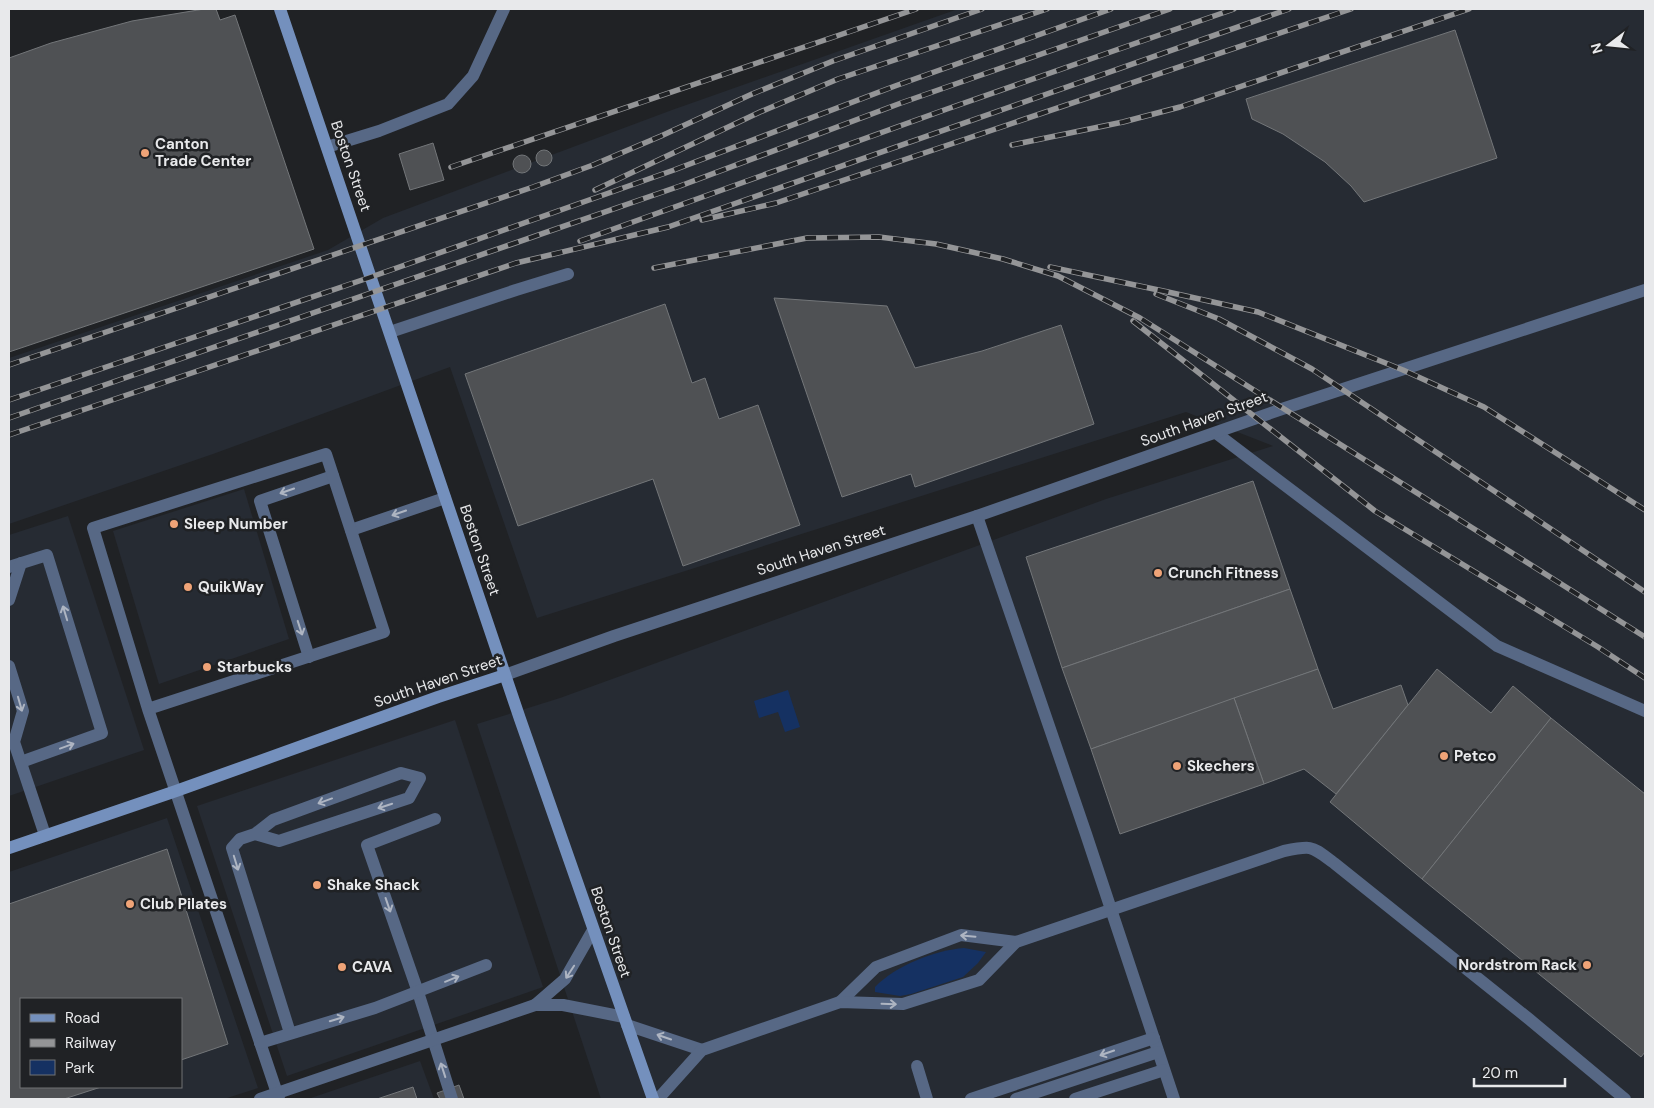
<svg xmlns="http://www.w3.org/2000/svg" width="1654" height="1108" viewBox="0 0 1654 1108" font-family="'DM Sans',sans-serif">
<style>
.built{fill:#262b33;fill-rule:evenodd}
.green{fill:#153162}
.building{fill:#4f5154;stroke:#737679}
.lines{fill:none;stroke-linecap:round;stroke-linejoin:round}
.lane{stroke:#576885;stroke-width:12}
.street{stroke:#576885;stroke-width:12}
.secondary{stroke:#7490bd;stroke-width:12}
.rail-casing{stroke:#949597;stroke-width:5.5}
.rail{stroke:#202225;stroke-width:4;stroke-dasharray:11;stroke-linecap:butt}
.oneway{stroke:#aeb5c2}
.poi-dot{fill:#efa377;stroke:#202225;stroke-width:2}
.labels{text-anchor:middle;stroke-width:5;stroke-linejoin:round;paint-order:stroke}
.poi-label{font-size:15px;font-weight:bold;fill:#e8e9eb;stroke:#202225;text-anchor:start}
.street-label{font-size:15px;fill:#e8e9eb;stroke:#202225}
</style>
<rect width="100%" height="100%" fill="#202225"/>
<g class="built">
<path d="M958 9H1645V1099H601L477 724 560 698 1106 499 1273 446 1186 412 537 618 450 367 213 454 9 524V358L328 250 383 218 672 110Z"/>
<path d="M244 489 289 639 159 684 113 531Z"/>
<path d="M68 516 144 750 9 796V535Z"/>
<path d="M455 720 543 987 287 1076 197 806Z"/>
<path d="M167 818 258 1088 224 1099H9V872ZM21 999H181V1087H21Z"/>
<path d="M420 1061 434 1099H308Z"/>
</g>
<g class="green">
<path d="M788 690 800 727 785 732 778 712 759 718 754 701Z"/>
<path d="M964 948 986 952 978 963 963 977 911 994 900 996 875 992V987C895 966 935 950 964 948Z"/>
</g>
<g class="building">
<path d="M204 9H216L220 20 235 15 314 249 9 352V58L51 43 132 21Z"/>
<path d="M1455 30 1497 158 1364 202 1351 186 1325 162 1283 134 1252 119 1246 99Z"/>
<path d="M433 143 444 180 410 190 399 154Z"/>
<circle cx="544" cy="158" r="8"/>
<circle cx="522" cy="164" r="9"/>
<path d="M774 298 887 306 915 368 982 351 1061 325 1094 424 915 487 911 474 842 497Z"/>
<path d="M665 304 692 383 705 378 719 419 758 405 800 525 683 566 653 479 518 526 465 374Z"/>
<path d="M1253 481 1290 589 1062 668 1026 557Z"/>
<path d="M1290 589 1318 669 1091 749 1062 668Z"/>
<path d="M1318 669 1333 709 1401 685 1408 705 1336 794 1304 769 1264 784 1234 698Z"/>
<path d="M1437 669 1491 713 1513 686 1551 718 1422 879 1330 802Z"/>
<path d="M1234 698 1264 784 1120 834 1091 749Z"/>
<path d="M1551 718 1645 794V1052L1641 1057 1422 879Z"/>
<path d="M167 849 228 1044 181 1060V999H21V1087H101L64 1099H9V904Z"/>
<path d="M459 1085 464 1099H440L437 1093Z"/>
<path d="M413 1087 417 1099H377Z"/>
</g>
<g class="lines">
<g class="lane">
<path d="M327 147 379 131 448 104 473 76 504 9"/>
<path d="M390 332 516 290 568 274"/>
<path d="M1216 433 1497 646 1645 711"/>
<path d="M977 516 1086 834 1174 1099"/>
<path d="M351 530 445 498"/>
<path d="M9 567 47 555 102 733 21 762"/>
<path d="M9 600 21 563"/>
<path d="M309 657 260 501 333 476"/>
<path d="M9 666 23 711 14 742 45 835"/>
<path d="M148 709 93 528 326 454 384 632 148 709 279 1099"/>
<path d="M435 819 367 845 418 992 452 1099"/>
<path d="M255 834 273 820 401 773 420 778 409 798 279 841 255 834 240 839 232 848 290 1033"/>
<path d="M840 1002 876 967 961 935 1016 942"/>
<path d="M535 1005 565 979 593 930"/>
<path d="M627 1025 702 1050"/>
<path d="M260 1043 375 1008 486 965"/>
<path d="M917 1066 927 1099"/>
<path d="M260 1099 535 1005H563L624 1017"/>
<path d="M658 1099 702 1050 840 1002 903 1004 979 980 1016 942 1284 851C1313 845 1311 846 1334 863L1529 1019 1625 1099"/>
<path d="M971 1099 1154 1038"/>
<path d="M1016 1099 1158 1052"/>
<path d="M1075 1099 1164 1070"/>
</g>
<path class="street" d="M505 675 614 636 977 516 1285 408 1645 290"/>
<g class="secondary">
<path d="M280 9 520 719 653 1099"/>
<path d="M9 848 176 791 438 697 505 675"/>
</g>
<g class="rail-casing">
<g id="rail">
<path d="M1012 145 1123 122 1180 107 1469 9"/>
<path d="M451 167 916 9"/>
<path d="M595 190 760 112 838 79 1047 9"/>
<path d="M702 220 776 203 1351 9"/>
<path d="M580 241 947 109 1234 9"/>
<path d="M1050 267 1168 292 1258 312 1403 370 1484 407 1645 510"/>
<path d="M654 268 807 238 879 237 936 244 1003 259 1058 276 1140 318 1645 637"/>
<path d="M1156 294 1219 319 1312 369 1645 592"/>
<path d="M1133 321 1375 511 1598 647 1645 678"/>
<path d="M9 365 533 187 593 165 661 136 752 94 833 61 982 9"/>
<path d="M9 400 371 277 674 170 895 86 1111 9"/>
<path d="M9 418 680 186 901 103 1170 9"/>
<path d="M9 435 516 263 668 227 1289 9"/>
</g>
</g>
<use href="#rail" class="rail"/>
</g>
<defs><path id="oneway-shaft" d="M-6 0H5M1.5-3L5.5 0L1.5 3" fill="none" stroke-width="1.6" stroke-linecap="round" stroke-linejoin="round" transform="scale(1.25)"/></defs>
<g class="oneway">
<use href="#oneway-shaft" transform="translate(287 491) rotate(161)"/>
<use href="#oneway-shaft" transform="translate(399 513) rotate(161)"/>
<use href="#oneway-shaft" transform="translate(65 613) rotate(-107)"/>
<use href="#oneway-shaft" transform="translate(300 628) rotate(72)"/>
<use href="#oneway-shaft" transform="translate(20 704) rotate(74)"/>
<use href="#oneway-shaft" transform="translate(67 746) rotate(-20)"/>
<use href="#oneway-shaft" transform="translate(325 801) rotate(160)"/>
<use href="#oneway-shaft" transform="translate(385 806) rotate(162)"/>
<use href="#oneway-shaft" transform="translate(236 863) rotate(73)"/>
<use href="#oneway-shaft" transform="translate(388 905) rotate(71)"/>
<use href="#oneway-shaft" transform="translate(968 936) rotate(-175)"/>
<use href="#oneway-shaft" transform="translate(570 972) rotate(123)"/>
<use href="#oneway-shaft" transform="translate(452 979) rotate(-22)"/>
<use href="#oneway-shaft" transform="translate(889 1004) rotate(2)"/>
<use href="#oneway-shaft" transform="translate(337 1019) rotate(-17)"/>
<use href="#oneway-shaft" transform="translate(664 1037) rotate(-161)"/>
<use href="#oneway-shaft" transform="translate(1107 1053) rotate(161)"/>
<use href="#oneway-shaft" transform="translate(443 1070) rotate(-108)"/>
</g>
<g class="poi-dot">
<circle cx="145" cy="153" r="5"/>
<circle cx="174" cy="524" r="5"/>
<circle cx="1158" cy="573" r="5"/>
<circle cx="188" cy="587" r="5"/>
<circle cx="207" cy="667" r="5"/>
<circle cx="1444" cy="756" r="5"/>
<circle cx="1177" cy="766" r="5"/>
<circle cx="317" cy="885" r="5"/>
<circle cx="130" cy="904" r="5"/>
<circle cx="1587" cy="965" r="5"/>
<circle cx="342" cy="967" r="5"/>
</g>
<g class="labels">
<g class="poi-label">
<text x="155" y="149">Canton<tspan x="155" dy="17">Trade Center</tspan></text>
<text x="184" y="529">Sleep Number</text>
<text x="1168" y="578">Crunch Fitness</text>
<text x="198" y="592">QuikWay</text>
<text x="217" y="672">Starbucks</text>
<text x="1454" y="761">Petco</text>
<text x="1187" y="771">Skechers</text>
<text x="327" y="890">Shake Shack</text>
<text x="140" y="909">Club Pilates</text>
<text x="1577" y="970" text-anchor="end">Nordstrom Rack</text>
<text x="352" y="972">CAVA</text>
</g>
<g class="street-label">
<text transform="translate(351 166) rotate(71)" y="5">Boston Street</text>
<text transform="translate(1204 419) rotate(-20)" y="5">South Haven Street</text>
<text transform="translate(480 550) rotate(71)" y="5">Boston Street</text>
<text transform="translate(821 550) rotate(-18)" y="5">South Haven Street</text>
<text transform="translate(438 681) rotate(-19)" y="5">South Haven Street</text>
<text transform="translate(611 932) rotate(71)" y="5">Boston Street</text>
</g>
</g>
<rect width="1654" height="1108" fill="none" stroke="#e8e9eb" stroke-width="20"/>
<rect x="20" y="998" width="162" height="90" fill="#202225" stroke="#707274"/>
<rect x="30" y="1014" width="25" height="8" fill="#7490bd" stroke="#707274"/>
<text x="65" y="1023" font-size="15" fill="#e8e9eb">Road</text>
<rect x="30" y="1039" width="25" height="8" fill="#949597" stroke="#707274"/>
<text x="65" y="1048" font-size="15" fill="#e8e9eb">Railway</text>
<rect x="30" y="1060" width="25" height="15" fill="#153162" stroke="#707274"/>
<text x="65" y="1073" font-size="15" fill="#e8e9eb">Park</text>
<g transform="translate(1609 45) rotate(254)" stroke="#202225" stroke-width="4" paint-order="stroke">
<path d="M0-4L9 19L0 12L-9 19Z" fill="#e8e9eb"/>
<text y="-8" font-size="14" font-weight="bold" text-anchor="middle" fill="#e8e9eb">N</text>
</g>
<path d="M1474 1078v8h91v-8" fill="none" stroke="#e8e9eb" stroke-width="2.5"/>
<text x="1482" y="1078" font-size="15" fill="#e8e9eb" stroke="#202225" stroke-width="4" paint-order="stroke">20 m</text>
</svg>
